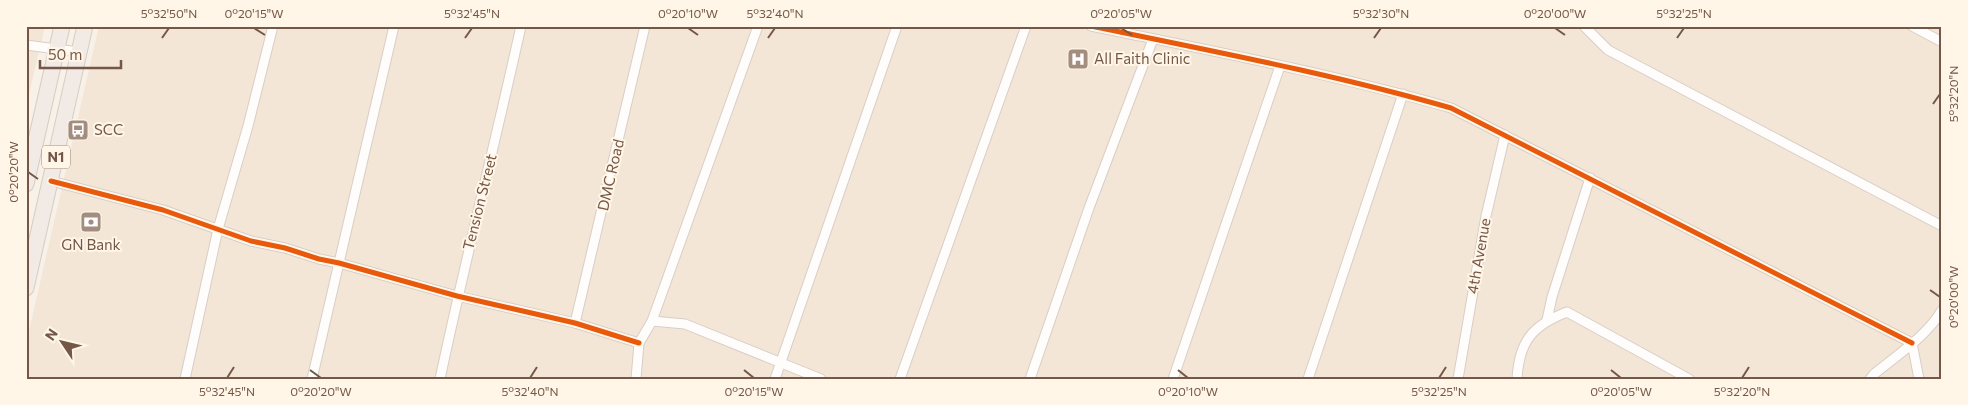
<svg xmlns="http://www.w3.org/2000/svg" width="1968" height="405" viewBox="0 0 1968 405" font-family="Commissioner,sans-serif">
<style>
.residential{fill:#f3e6d7}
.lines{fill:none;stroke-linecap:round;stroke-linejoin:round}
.minor-casing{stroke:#d8cec6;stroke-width:11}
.trunk-casing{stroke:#d5ccc4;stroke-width:17}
.minor{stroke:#fefdfb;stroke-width:9}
.trunk{stroke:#f2eae4;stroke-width:15}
.cycleway-casing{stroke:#fff6e8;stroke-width:8}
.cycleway{stroke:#e8590c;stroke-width:5}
.ticks{fill:none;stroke:#755747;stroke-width:2}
.labels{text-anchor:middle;stroke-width:4;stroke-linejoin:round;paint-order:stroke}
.shield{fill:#fff6e8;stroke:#9e8777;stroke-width:1}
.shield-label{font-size:14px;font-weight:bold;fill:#755747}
.poi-label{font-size:15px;fill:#755747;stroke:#fff6e8;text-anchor:start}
.street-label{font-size:15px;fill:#755747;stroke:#fff6e8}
.neatline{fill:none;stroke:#755747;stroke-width:2}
.ticks-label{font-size:12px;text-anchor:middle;fill:#755747}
</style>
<rect width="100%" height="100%" fill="#f7f1e7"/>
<g class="residential">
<path d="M26 26H45L26 107Z"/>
<path d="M99 26H1942V379H26V344Z"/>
</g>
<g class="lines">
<g class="minor-casing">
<g id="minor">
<path d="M1091 26C1212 51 1333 74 1451 108L1912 343"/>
<path d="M1584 26 1608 50 1942 226"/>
<path d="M1912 26 1942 42"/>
<path d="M26 45 79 52"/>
<path d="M51 181 163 210 251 241 285 248 319 259 339 263 457 296 575 323 639 343"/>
<path d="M1547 320 1552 297 1590 178"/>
<path d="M652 321 685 324 821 379"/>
<path d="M575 323 645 26"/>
<path d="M1912 343 1919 379"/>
<path d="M185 379 218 229 248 126 273 26"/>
<path d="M312 379 394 26"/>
<path d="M440 379C465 261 495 144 521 26"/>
<path d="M636 379 639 343 652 321 758 26"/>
<path d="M775 379 897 26"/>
<path d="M900 379 1026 26"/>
<path d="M1030 379 1089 208 1153 39"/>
<path d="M1173 379 1280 66"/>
<path d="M1308 379 1403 94"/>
<path d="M1458 379 1486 216 1505 135"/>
<path d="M1517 379C1519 341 1533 325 1567 312L1689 379"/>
<path d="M1870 379 1874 374C1896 356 1928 335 1942 310"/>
</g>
</g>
<g class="trunk-casing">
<g id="trunk">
<path d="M26 184 62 26"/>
<path d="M26 288 85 26"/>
</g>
</g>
<use href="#minor" class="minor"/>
<use href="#trunk" class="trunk"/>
<g class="cycleway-casing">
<g id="cycleway">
<path d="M1091 26C1212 51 1333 74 1451 108L1912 343"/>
<path d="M51 181 163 210 251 241 285 248 319 259 339 263 457 296 575 323 639 343"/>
</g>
</g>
<use href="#cycleway" class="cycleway"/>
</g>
<path class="ticks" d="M254 28 265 35M688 28 698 35M1121 28 1132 35M1555 28 1565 35M162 38 169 28M465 38 472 28M768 38 775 28M1374 38 1381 28M1677 38 1684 28M1933 104 1940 94M28 172 38 179M1930 290 1940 297M310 370 321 378M744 370 754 378M1178 370 1188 378M1611 370 1621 378M227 378 234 367M530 378 537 367M1439 378 1446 367M1742 378 1749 367"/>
<defs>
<g id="hospital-square" transform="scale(1.125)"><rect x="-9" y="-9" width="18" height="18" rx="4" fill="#a28d7f" stroke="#fff6e8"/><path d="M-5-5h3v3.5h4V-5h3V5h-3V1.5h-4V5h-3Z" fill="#fff"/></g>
<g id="bus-square" transform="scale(1.125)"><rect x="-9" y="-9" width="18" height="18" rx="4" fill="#a28d7f" stroke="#fff6e8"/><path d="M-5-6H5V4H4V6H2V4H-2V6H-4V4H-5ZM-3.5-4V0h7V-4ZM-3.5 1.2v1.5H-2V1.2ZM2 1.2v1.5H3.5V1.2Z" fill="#fff"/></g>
<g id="bank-square" transform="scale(1.125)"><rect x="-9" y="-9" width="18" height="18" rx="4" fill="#a28d7f" stroke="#fff6e8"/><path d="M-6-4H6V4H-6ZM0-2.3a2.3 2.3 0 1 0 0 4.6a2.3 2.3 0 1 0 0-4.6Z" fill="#fff"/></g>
</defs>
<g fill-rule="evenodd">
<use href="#hospital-square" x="1078" y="59"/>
<use href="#bus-square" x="78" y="130"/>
<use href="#bank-square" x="91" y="222"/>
</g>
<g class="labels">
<rect class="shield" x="42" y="145.5" width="28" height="23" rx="4"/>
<g class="shield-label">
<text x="56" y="162">N1</text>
</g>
<g class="poi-label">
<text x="1094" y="64">All Faith Clinic</text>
<text x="94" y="135">SCC</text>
<text x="91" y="250" text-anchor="middle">GN Bank</text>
</g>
<g class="street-label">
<text transform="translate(611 175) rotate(-77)" y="5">DMC Road</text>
<text transform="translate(480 202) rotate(-76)" y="5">Tension Street</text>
<text transform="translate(1479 256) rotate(-80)" y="5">4th Avenue</text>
</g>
</g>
<rect width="1968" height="405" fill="none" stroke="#fff6e8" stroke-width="55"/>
<g transform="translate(62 342) rotate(305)" stroke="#fff6e8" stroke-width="4" paint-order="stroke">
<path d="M0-4L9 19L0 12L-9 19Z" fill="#755747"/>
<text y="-8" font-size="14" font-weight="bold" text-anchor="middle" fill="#755747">N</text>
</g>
<path d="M40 60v8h81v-8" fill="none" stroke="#755747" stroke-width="2.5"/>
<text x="48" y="60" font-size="15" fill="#755747" stroke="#fff6e8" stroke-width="4" paint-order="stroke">50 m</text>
<rect x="28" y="28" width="1912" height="350" class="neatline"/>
<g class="ticks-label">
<text x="169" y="18">5°32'50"N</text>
<text x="254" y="18">0°20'15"W</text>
<text x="472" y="18">5°32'45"N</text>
<text x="688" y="18">0°20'10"W</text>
<text x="775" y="18">5°32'40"N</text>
<text x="1121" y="18">0°20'05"W</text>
<text x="1381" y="18">5°32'30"N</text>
<text x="1555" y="18">0°20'00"W</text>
<text x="1684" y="18">5°32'25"N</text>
<text transform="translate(1954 94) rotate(-90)" y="4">5°32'20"N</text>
<text transform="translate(14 172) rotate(-90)" y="4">0°20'20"W</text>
<text transform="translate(1954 297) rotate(-90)" y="4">0°20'00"W</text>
<text x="227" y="396">5°32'45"N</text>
<text x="321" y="396">0°20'20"W</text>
<text x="530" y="396">5°32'40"N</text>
<text x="754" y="396">0°20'15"W</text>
<text x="1188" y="396">0°20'10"W</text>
<text x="1439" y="396">5°32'25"N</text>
<text x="1621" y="396">0°20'05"W</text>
<text x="1742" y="396">5°32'20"N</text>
</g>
</svg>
